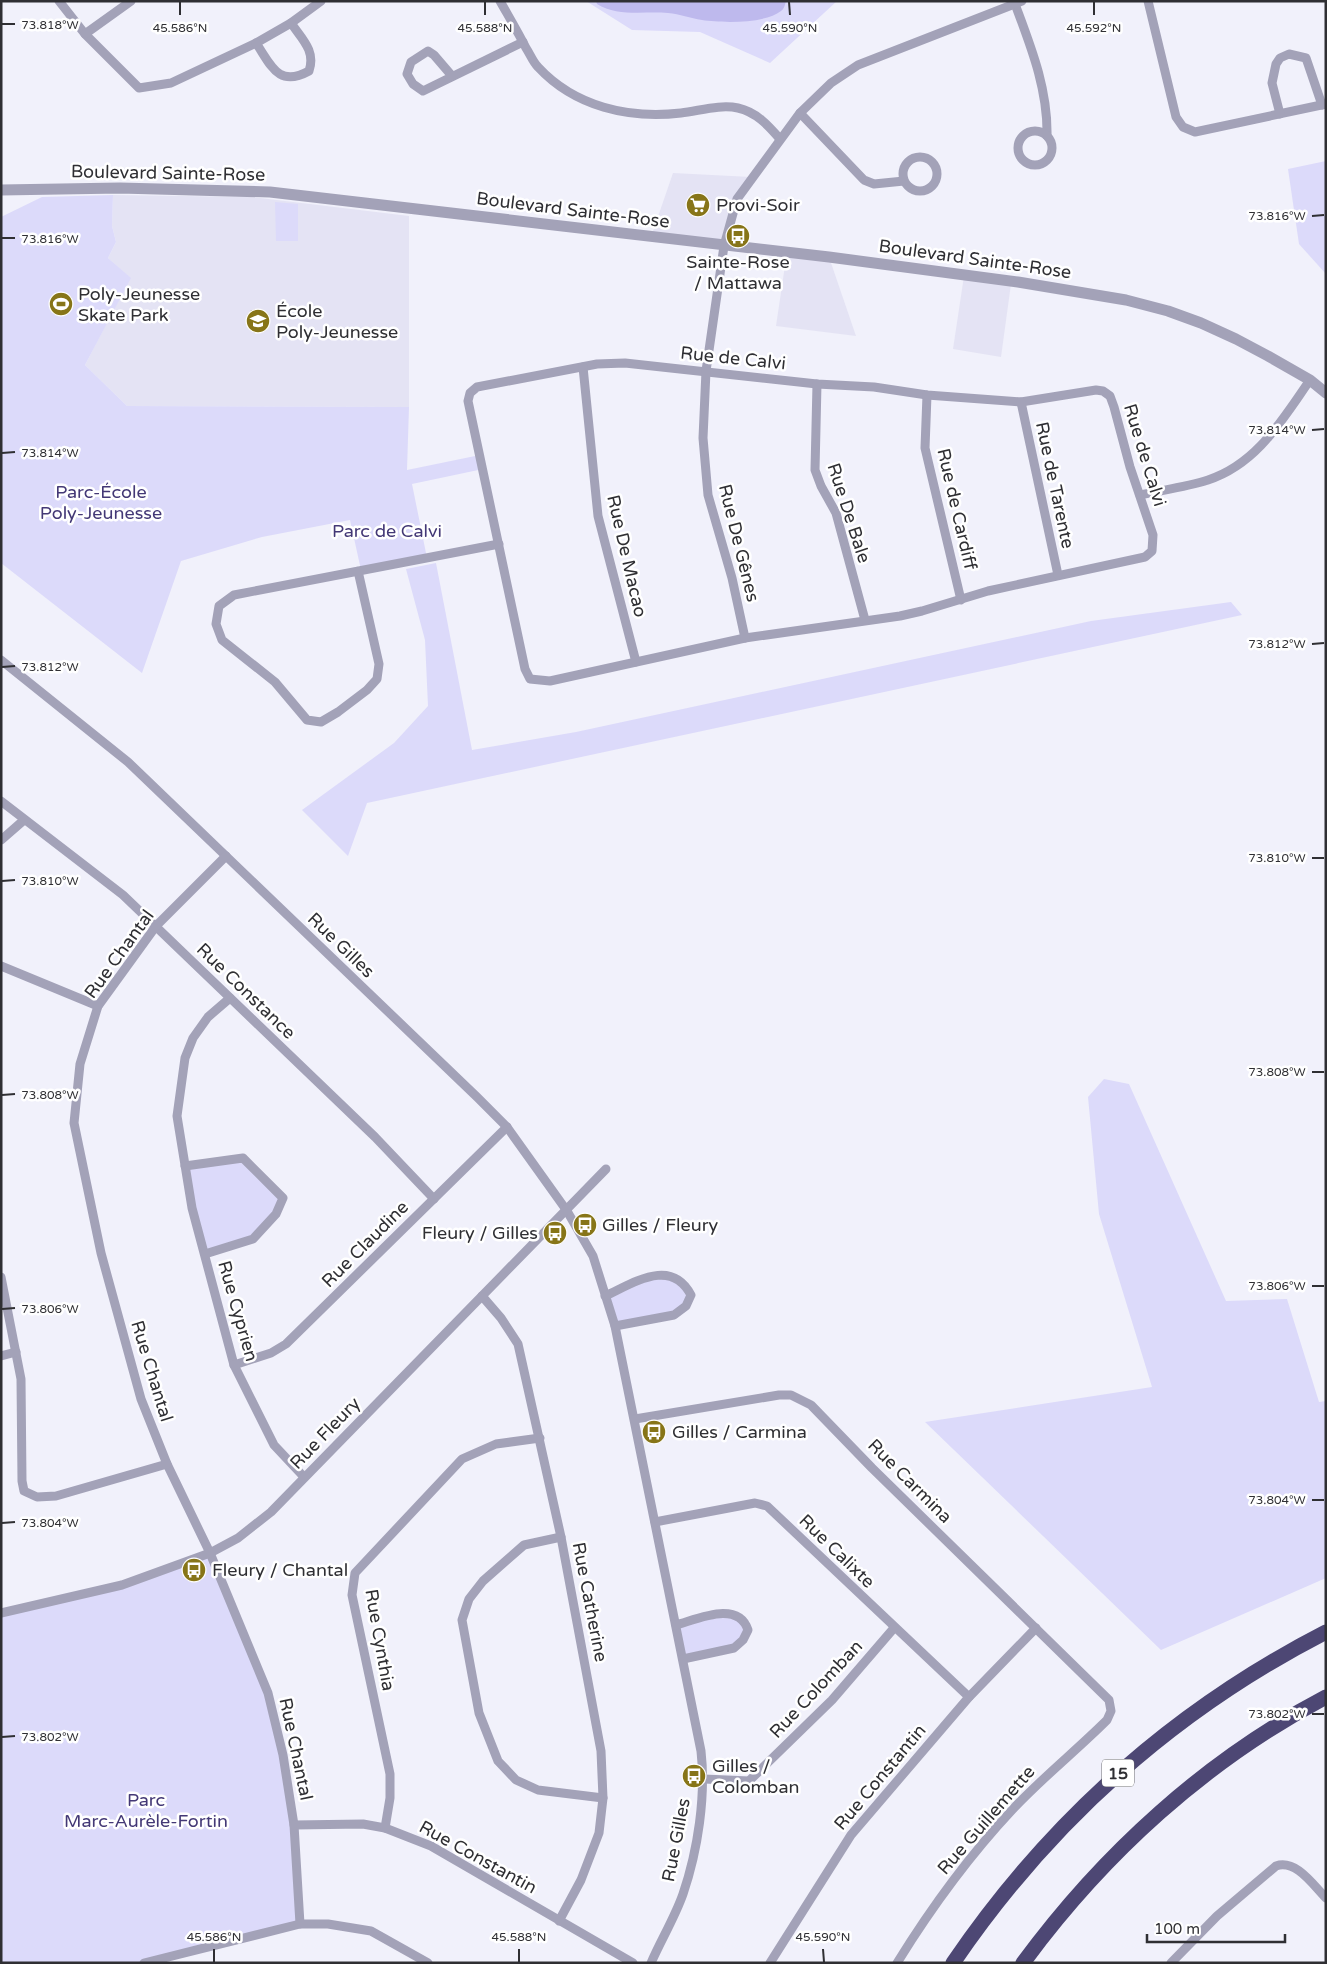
<svg xmlns="http://www.w3.org/2000/svg" width="1327" height="1964" viewBox="0 0 1327 1964" font-family="'Varela Round',sans-serif">
<style>
.built{fill:#e4e3f4}
.green{fill:#dcdafa}
.water{fill:#beb9ed}
.lines{fill:none;stroke-linecap:round;stroke-linejoin:round}
.minor{stroke:#a3a2b8;stroke-width:9}
.tertiary{stroke:#a3a2b8;stroke-width:11}
.motorway{stroke:#4d4774;stroke-width:15}
.ticks{fill:none;stroke:#2f2f33;stroke-width:2}
.labels{text-anchor:middle;stroke-width:5;stroke-linejoin:round;paint-order:stroke}
.shield{fill:#fff;stroke:#6d6d70;stroke-width:1}
.shield-label{font-size:16px;font-weight:bold;fill:#2f2f33}
.street-label{font-size:18px;fill:#2f2f33;stroke:#fff}
.poi-label{font-size:18px;fill:#2f2f33;stroke:#fff;text-anchor:start}
.park-label{font-size:18px;fill:#433876;stroke:#fff}
.ticks-label{font-size:12px;text-anchor:middle;fill:#2f2f33;stroke:#fff;stroke-width:5;stroke-linejoin:round;paint-order:stroke}
</style>
<rect width="100%" height="100%" fill="#f1f1fb"/>
<g class="built">
<path d="M673 173 751 177 737 199 724 246 651 237Z"/>
<path d="M113 195 251 197 409 216V407L127 406 85 365 130 278 108 258 116 242 112 226Z"/>
<path d="M787 252 829 257 856 336 776 326Z"/>
<path d="M964 276 1011 284 1001 357 953 349Z"/>
</g>
<g class="green">
<path d="M586 1H837L770 63 700 32 632 30Z"/>
<path d="M1326 161V274L1299 244 1288 169Z"/>
<path d="M113 195 112 226 116 242 108 258 131 278 85 365 127 406 409 407 407 470 480 455 483 469 412 484 427 558 361 570 350 520 262 537 181 561 142 673 1 563V217L42 197Z"/>
<path d="M275 202 298 204V241H276Z"/>
<path d="M436 563 472 750 576 732 1091 621 1231 602 1242 615 367 803 348 856 302 810 394 743 428 706 425 640 406 569Z"/>
<path d="M1104 1079 1129 1084 1226 1301 1287 1299 1319 1402 1326 1401V1578L1161 1650 925 1422 1152 1387 1099 1214 1088 1097Z"/>
<path d="M243 1158 283 1198 253 1239 205 1254 185 1166Z"/>
<path d="M670 1275 691 1295 674 1315 615 1326 605 1296 649 1276Z"/>
<path d="M210 1553 268 1693 283 1755 300 1924 144 1963H1V1612L122 1585Z"/>
<path d="M736 1615 748 1630 734 1648 683 1659 676 1625Z"/>
</g>
<path class="water" d="M596 1H786C785 5 784 9 781 11 764 24 722 23 702 20 690 18 680 14 668 13 644 11 617 17 597 4Z"/>
<g class="lines">
<g class="minor">
<path d="M59 1 85 34 139 88 171 83 256 43 291 23 321 1"/>
<path d="M500 1C509 17 518 32 526 48 530 54 533 62 538 67 575 107 629 119 681 113 699 111 720 104 738 108 756 112 768 125 780 139"/>
<path d="M1148 1 1176 117 1183 127 1195 132 1326 104"/>
<path d="M1015 4C1031 47 1048 89 1047 136"/>
<path d="M85 34 131 1"/>
<path d="M256 43C271 65 278 88 309 71 316 51 302 39 291 23"/>
<path d="M452 76 434 55 428 51 411 62 407 74 413 84 423 91 523 42"/>
<path d="M800 113 864 180 874 184 904 181"/>
<path d="M1280 114 1272 83 1276 64 1280 58 1289 54 1306 58 1322 105"/>
<circle cx="1035" cy="148" r="17"/>
<circle cx="920" cy="174" r="17"/>
<path d="M625 363 817 384 874 387 927 395 1021 402 1096 390 1103 391 1110 396 1114 407 1130 467 1153 535 1152 551 1145 557 988 591 922 611 900 616 745 638 550 681 530 679 525 669 468 401 470 393 477 387 597 364Z"/>
<path d="M583 367 598 516 636 662"/>
<path d="M817 384 815 470 821 486 836 513 865 620"/>
<path d="M927 395 925 448 961 600"/>
<path d="M1021 402 1058 575"/>
<path d="M1140 495C1163 490 1186 487 1208 480 1257 464 1282 420 1310 380"/>
<path d="M358 571 379 664 377 679 367 690 338 712 321 722 307 720 275 682 222 640 216 624 219 606 234 595 499 544"/>
<path d="M745 638 732 578 708 495 703 438 706 371 724 246 737 199 800 113 831 83 858 65 1022 1"/>
<path d="M1 660 128 762 477 1097 507 1127 567 1211 593 1256 615 1326 701 1751C706 1796 698 1850 683 1894 675 1917 661 1940 651 1963"/>
<path d="M1 801 123 895 375 1137 434 1199"/>
<path d="M1 840 24 820"/>
<path d="M226 856 156 926 98 1006 80 1064 74 1123 101 1253 141 1399 167 1464 210 1553 268 1693 283 1755 294 1825 300 1924"/>
<path d="M1 966 98 1006"/>
<path d="M230 998 208 1017 193 1038 185 1058 177 1116 192 1208 234 1365 274 1445 304 1477"/>
<path d="M185 1166 243 1158 283 1198 276 1214 253 1239 205 1254"/>
<path d="M1 1277 21 1379 22 1481 24 1491 37 1497 56 1496 167 1464"/>
<path d="M482 1296 501 1318 518 1344 561 1537 601 1751 603 1798 599 1833 581 1880 559 1921"/>
<path d="M605 1296C634 1283 671 1257 691 1295L686 1306 674 1315 615 1326"/>
<path d="M1 1356 16 1352"/>
<path d="M234 1365 271 1353 286 1344 507 1127"/>
<path d="M635 1419 779 1395H791L811 1405 872 1468 1109 1700 1111 1711 1107 1720C1077 1750 1043 1777 1013 1809 969 1856 931 1908 897 1963"/>
<path d="M655 1522 755 1503 767 1506 969 1697"/>
<path d="M561 1537 524 1545 483 1581 469 1599 462 1620 479 1713 498 1761 516 1780 538 1790 603 1798"/>
<path d="M1 1613 122 1585 210 1553 238 1538 271 1512 606 1169"/>
<path d="M676 1625C698 1619 738 1600 748 1630L743 1640 734 1648 683 1659"/>
<path d="M704 1779 749 1781 832 1700 894 1628"/>
<path d="M294 1825 363 1824 385 1828 431 1846 633 1963"/>
<path d="M385 1828 390 1798V1774L352 1595 355 1573 462 1459 496 1444 540 1438"/>
<path d="M144 1963 300 1924H328L371 1931 428 1963"/>
<path d="M770 1963 851 1835 969 1697 1036 1628"/>
<path d="M1171 1963 1217 1916 1276 1866C1296 1859 1313 1885 1326 1898"/>
</g>
<path class="tertiary" d="M1 190 120 188 270 192 829 257 1018 282 1126 300 1168 311 1201 323 1236 339 1268 356 1310 380 1326 393"/>
<g class="motorway">
<path d="M953 1963C1049 1822 1174 1710 1326 1632"/>
<path d="M1023 1963C1103 1854 1206 1760 1326 1697"/>
</g>
</g>
<path class="ticks" d="M180 2V15M485 2V15M789 2 790 15M1094 2V15M2 24H15M1312 216 1324 215M2 238H15M1312 430 1324 429M2 453 15 452M1312 644 1324 643M2 667 15 666M1312 858H1324M2 881 15 880M1312 1072H1324M2 1095 15 1094M1312 1286H1324M2 1309 15 1308M1312 1500H1324M2 1523 15 1522M1312 1714H1324M2 1737 15 1736M214 1949V1962M519 1949V1962M823 1949 824 1962"/>
<defs>
<g id="supermarket-disc" transform="scale(1.25)"><circle r="9.5" fill="#877518" stroke="#fff"/><path d="M-6-5.5h2.5l.6 2H6L4.5 2H-2.5L-4.4-4H-6ZM-1.5 3.2a1.3 1.3 0 1 0 .1 0ZM3 3.2a1.3 1.3 0 1 0 .1 0Z" fill="#fff"/></g>
<g id="bus-disc" transform="scale(1.25)"><circle r="9.5" fill="#877518" stroke="#fff"/><path d="M-5-6H5V4H4V6H2V4H-2V6H-4V4H-5ZM-3.5-4V0h7V-4ZM-3.5 1.2v1.5H-2V1.2ZM2 1.2v1.5H3.5V1.2Z" fill="#fff"/></g>
<g id="stadium-disc" transform="scale(1.25)"><circle r="9.5" fill="#877518" stroke="#fff"/><path d="M0-5a6.5 5 0 1 0 0 10a6.5 5 0 1 0 0-10ZM-3.5-1.8h7v3.6h-7Z" fill="#fff"/></g>
<g id="school-disc" transform="scale(1.25)"><circle r="9.5" fill="#877518" stroke="#fff"/><path d="M0-5L7-2L0 1L-7-2ZM-4 1L0 2.5L4 1V4Q0 6-4 4Z" fill="#fff"/></g>
</defs>
<g fill-rule="evenodd">
<use href="#supermarket-disc" x="698" y="205"/>
<use href="#bus-disc" x="738" y="236"/>
<use href="#stadium-disc" x="61" y="304"/>
<use href="#school-disc" x="258" y="321"/>
<use href="#bus-disc" x="585" y="1225"/>
<use href="#bus-disc" x="555" y="1233"/>
<use href="#bus-disc" x="654" y="1432"/>
<use href="#bus-disc" x="194" y="1570"/>
<use href="#bus-disc" x="694" y="1776"/>
</g>
<g class="labels">
<rect class="shield" x="1102" y="1759.5" width="32" height="27" rx="4"/>
<g class="shield-label">
<text x="1118" y="1779">15</text>
</g>
<g class="street-label">
<text transform="translate(168 173) rotate(1)" y="6">Boulevard Sainte-Rose</text>
<text transform="translate(573 210) rotate(7)" y="6">Boulevard Sainte-Rose</text>
<text transform="translate(975 259) rotate(8)" y="6">Boulevard Sainte-Rose</text>
<text transform="translate(733 358) rotate(6)" y="6">Rue de Calvi</text>
<text transform="translate(1145 455) rotate(73)" y="6">Rue de Calvi</text>
<text transform="translate(1055 485) rotate(78)" y="6">Rue de Tarente</text>
<text transform="translate(957 509) rotate(77)" y="6">Rue de Cardiff</text>
<text transform="translate(849 513) rotate(72)" y="6">Rue De Bale</text>
<text transform="translate(739 543) rotate(76)" y="6">Rue De Gênes</text>
<text transform="translate(627 556) rotate(77)" y="6">Rue De Macao</text>
<text transform="translate(341 945) rotate(44)" y="6">Rue Gilles</text>
<text transform="translate(119 954) rotate(-54)" y="6">Rue Chantal</text>
<text transform="translate(246 991) rotate(44)" y="6">Rue Constance</text>
<text transform="translate(365 1244) rotate(-45)" y="6">Rue Claudine</text>
<text transform="translate(238 1311) rotate(74)" y="6">Rue Cyprien</text>
<text transform="translate(152 1371) rotate(73)" y="6">Rue Chantal</text>
<text transform="translate(325 1433) rotate(-46)" y="6">Rue Fleury</text>
<text transform="translate(910 1481) rotate(45)" y="6">Rue Carmina</text>
<text transform="translate(837 1551) rotate(44)" y="6">Rue Calixte</text>
<text transform="translate(590 1602) rotate(79)" y="6">Rue Catherine</text>
<text transform="translate(380 1640) rotate(80)" y="6">Rue Cynthia</text>
<text transform="translate(816 1689) rotate(-47)" y="6">Rue Colomban</text>
<text transform="translate(296 1749) rotate(78)" y="6">Rue Chantal</text>
<text transform="translate(880 1777) rotate(-50)" y="6">Rue Constantin</text>
<text transform="translate(986 1820) rotate(-49)" y="6">Rue Guillemette</text>
<text transform="translate(676 1840) rotate(-79)" y="6">Rue Gilles</text>
<text transform="translate(478 1857) rotate(29)" y="6">Rue Constantin</text>
</g>
<g class="poi-label">
<text x="716" y="211">Provi-Soir</text>
<text x="738" y="268" text-anchor="middle">Sainte-Rose<tspan x="738" dy="21">/ Mattawa</tspan></text>
<text x="78" y="300">Poly-Jeunesse<tspan x="78" dy="21">Skate Park</tspan></text>
<text x="276" y="317">École<tspan x="276" dy="21">Poly-Jeunesse</tspan></text>
<text x="602" y="1231">Gilles / Fleury</text>
<text x="538" y="1239" text-anchor="end">Fleury / Gilles</text>
<text x="672" y="1438">Gilles / Carmina</text>
<text x="212" y="1576">Fleury / Chantal</text>
<text x="712" y="1772">Gilles /<tspan x="712" dy="21">Colomban</tspan></text>
</g>
<g class="park-label">
<text x="101" y="498">Parc-École<tspan x="101" dy="21">Poly-Jeunesse</tspan></text>
<text x="387" y="537">Parc de Calvi</text>
<text x="146" y="1806">Parc<tspan x="146" dy="21">Marc-Aurèle-Fortin</tspan></text>
</g>
</g>
<g class="ticks-label">
<text x="50" y="29">73.818°W</text>
<text x="180" y="32">45.586°N</text>
<text x="485" y="32">45.588°N</text>
<text x="790" y="32">45.590°N</text>
<text x="1094" y="32">45.592°N</text>
<text x="1277" y="220">73.816°W</text>
<text x="50" y="243">73.816°W</text>
<text x="1277" y="434">73.814°W</text>
<text x="50" y="457">73.814°W</text>
<text x="1277" y="648">73.812°W</text>
<text x="50" y="671">73.812°W</text>
<text x="1277" y="862">73.810°W</text>
<text x="50" y="885">73.810°W</text>
<text x="1277" y="1076">73.808°W</text>
<text x="50" y="1099">73.808°W</text>
<text x="1277" y="1290">73.806°W</text>
<text x="50" y="1313">73.806°W</text>
<text x="1277" y="1504">73.804°W</text>
<text x="50" y="1527">73.804°W</text>
<text x="1277" y="1718">73.802°W</text>
<text x="50" y="1741">73.802°W</text>
<text x="214" y="1941">45.586°N</text>
<text x="519" y="1941">45.588°N</text>
<text x="823" y="1941">45.590°N</text>
</g>
<rect width="1327" height="1964" fill="none" stroke="#2f2f33" stroke-width="5"/>
<path d="M1147 1934v8h138v-8" fill="none" stroke="#2f2f33" stroke-width="2.5"/>
<text x="1154" y="1934" font-size="15" fill="#2f2f33" stroke="#ffffff" stroke-width="4" paint-order="stroke">100 m</text>
</svg>
